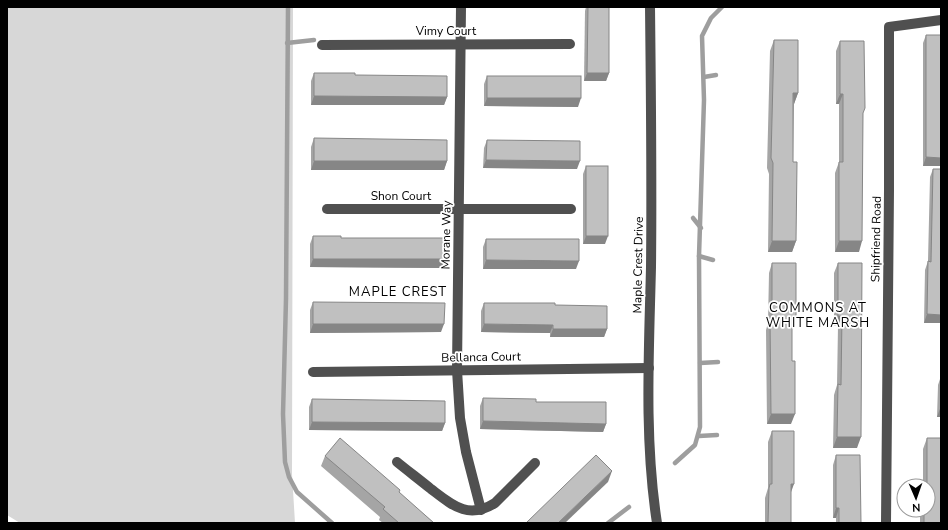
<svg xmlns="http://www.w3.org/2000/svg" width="948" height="530" viewBox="0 0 948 530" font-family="'Nunito Sans',sans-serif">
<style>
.green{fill:#d7d7d7}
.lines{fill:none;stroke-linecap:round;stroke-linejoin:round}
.stream{stroke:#9e9e9e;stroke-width:4.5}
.minor{stroke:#505050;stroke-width:10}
.wall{fill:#a5a5a5}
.shaded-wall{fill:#868686}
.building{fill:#c0c0c0;stroke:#868686}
.labels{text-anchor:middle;stroke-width:3.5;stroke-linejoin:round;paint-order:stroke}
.street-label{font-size:12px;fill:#000;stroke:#fff}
.neighbourhood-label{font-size:13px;letter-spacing:1px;fill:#000;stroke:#fff}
</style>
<rect width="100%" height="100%" fill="#fff"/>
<path class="green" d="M7 7H293L292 474 295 523H20L7 515Z"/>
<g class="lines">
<g class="stream">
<path d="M288 7 286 299 283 414 285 462 289 477 297 492 332 523"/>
<path d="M287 43 314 40"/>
<path d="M704 77 716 75"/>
<path d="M693 218 701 228"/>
<path d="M699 256 713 260"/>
<path d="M700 363 718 362"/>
<path d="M699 436 717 435"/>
<path d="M675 463 695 445 700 427 699 256 704 100 702 36 711 18 722 7"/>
<path d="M608 523 629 507"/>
</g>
<g class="minor">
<path d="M461 7 457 370 460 418 466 452 481 510"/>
<path d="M650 7C651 94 652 180 651 267 649 352 644 439 657 523"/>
<path d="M322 45 570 44"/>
<path d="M327 209H571"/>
<path d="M313 372 649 368"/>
<path d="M397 462C408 471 420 480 431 489 452 505 468 520 495 503L535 463"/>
<path d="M886 523 889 190V27L941 20"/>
</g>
</g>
<g class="wall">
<path d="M586 7H609V73L606 81H584L585 11Z"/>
<path d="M926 35 941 166H923V43Z"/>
<path d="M774 40 798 93 794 104 793 162 796 241 792 252H768L769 174 767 168 770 51Z"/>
<path d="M840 41 863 113 859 252H835V173L839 162V104H836V51Z"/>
<path d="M314 73 355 75 447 97 444 105H311V81Z"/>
<path d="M487 76 578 107 484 106V84Z"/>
<path d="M314 138 447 161 444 170H311V147Z"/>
<path d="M487 140 577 169 483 168 484 148Z"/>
<path d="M586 166 605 244H583V174Z"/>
<path d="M933 169 941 323H924L925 270 928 261 930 177Z"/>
<path d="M313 236 341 238 445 259 442 268 310 267V244Z"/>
<path d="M486 239 576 269H483V247Z"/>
<path d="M772 263 796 316 792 326 791 424H767L766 330 768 323 769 273Z"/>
<path d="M838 263 857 448H833L834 395 837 385 838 326H834V273Z"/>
<path d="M313 302 441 332 310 333V310Z"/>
<path d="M484 303 555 305 607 329 604 337H550V333L481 332V311Z"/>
<path d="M941 376V417H937L938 385Z"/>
<path d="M483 398 536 402 606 424 603 432 480 429V406Z"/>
<path d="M312 399 445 423 442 431 309 430V407Z"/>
<path d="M772 431 791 493V523H765V498L768 488V442Z"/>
<path d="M927 438 941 523H920V510H928V486H923V449Z"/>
<path d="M836 455 861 523H836V518H833V465Z"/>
<path d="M325 456 399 493 434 523H383L379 520 380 517 321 466Z"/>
</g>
<g class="shaded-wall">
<path d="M587 73H609L606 81H584Z"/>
<path d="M793 93H798L794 104Z"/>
<path d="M840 94H843L839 104H836Z"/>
<path d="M314 96 447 97 444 105H311Z"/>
<path d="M487 98H581L578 107 484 106Z"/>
<path d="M926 157 941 158V166H923Z"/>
<path d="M486 160 580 161 577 169 483 168Z"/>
<path d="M314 161H447L444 170H311Z"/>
<path d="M586 236H608L605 244H583Z"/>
<path d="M772 241H796L792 252H768Z"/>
<path d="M839 241H862L859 252H835Z"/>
<path d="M313 259H445L442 268 310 267Z"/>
<path d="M486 260 579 261 576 269H483Z"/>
<path d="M927 314 941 315V323H924Z"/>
<path d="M792 316H796L792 326H788Z"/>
<path d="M838 316H842L838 326H834Z"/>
<path d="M313 324H444L441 332 310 333Z"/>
<path d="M484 324 553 325 550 333 481 332Z"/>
<path d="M553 329H607L604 337H550Z"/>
<path d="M941 406V417H937Z"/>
<path d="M771 414H795L791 424H767Z"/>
<path d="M483 421 606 424 603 432 480 429Z"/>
<path d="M312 422 445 423 442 431 309 430Z"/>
<path d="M837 437H861L857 448H833Z"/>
<path d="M612 471 608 482 565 523H558Z"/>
<path d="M791 484H794L790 495Z"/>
<path d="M836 508H839L836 518H833Z"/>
</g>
<g class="building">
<path d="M588 7H609V73H587Z"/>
<path d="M926 35H941V158L926 157Z"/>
<path d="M774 40H798V93H793V162H797L796 241H772L773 163 771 158Z"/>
<path d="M840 41H864L865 108 863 113 862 241H839V162H843V94H840Z"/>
<path d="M314 73H355V75L447 76V97L314 96Z"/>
<rect x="487" y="76" width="94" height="22"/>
<path d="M314 138 447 140V161H314Z"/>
<path d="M487 140 580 141V161L486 160Z"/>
<rect x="586" y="166" width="22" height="70"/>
<path d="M933 169H941V315L927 314 928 261 931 262Z"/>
<path d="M313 236H341V238H445V259H313Z"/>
<path d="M486 239H579V261L486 260Z"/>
<path d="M772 263H796V316H792V361H795V414H771L770 319 772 315Z"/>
<path d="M838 263H862L861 437H837L838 384 841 385 842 316H838Z"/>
<path d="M313 302 445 303 444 324H313Z"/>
<path d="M484 303H555V305L607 306V329H553V325L484 324Z"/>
<path d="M483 398 536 399V402H606V424L483 421Z"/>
<path d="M312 399 445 401V423L312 422Z"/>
<path d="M772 431H794V484H791V523H768L769 488 770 484H772Z"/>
<path d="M340 438 400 490 399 492 434 523H399L383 509 385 507 325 456Z"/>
<path d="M927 438H941V523H924V510H928V486H924V485H927Z"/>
<path d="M596 455 612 471 558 523H526Z"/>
<path d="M836 455H860L861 523H839V508H836Z"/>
</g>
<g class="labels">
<g class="street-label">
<text x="446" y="35">Vimy Court</text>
<text x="401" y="200">Shon Court</text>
<text transform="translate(446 235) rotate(-89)" y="4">Morane Way</text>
<text transform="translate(876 239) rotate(-89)" y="4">Shipfriend Road</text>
<text transform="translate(638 265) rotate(-89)" y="4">Maple Crest Drive</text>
<text transform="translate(481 357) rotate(-1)" y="4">Bellanca Court</text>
</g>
<g class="neighbourhood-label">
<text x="398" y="296">MAPLE CREST</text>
<text x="818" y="312">COMMONS AT<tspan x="818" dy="15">WHITE MARSH</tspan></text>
</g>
</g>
<rect width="948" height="530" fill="none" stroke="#000000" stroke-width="16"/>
<g transform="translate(916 498) rotate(178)"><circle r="19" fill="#ffffff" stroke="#999999"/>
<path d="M0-3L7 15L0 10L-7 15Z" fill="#000000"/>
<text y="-6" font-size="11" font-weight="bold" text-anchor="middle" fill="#000000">N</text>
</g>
</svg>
